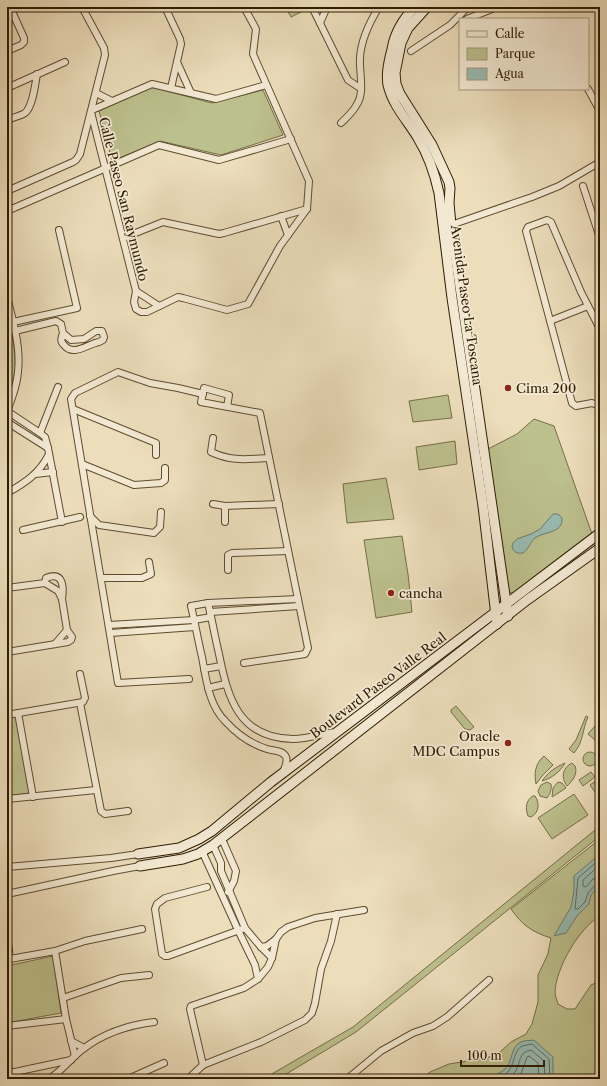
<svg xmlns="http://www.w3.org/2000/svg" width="607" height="1086" viewBox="0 0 607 1086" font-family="'Libre Caslon Text',serif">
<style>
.green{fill:#bcc08d;stroke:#756e48}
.water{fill:#99bbb2;stroke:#6e7b6c}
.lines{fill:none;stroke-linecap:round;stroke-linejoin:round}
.shore{stroke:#646c5a;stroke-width:1}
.street-casing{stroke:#5e4c30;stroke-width:8}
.secondary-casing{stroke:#2e1c02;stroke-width:11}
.street{stroke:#f3e9d3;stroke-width:6}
.secondary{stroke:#f3e9d3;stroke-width:9}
.poi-dot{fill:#8f2418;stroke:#f3e9d3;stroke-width:1.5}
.labels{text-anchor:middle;stroke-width:3.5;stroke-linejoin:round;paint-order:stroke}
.street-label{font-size:13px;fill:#2e1c02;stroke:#f3e9d3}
.poi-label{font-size:13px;fill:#2e1c02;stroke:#f3e9d3;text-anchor:start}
</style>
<rect width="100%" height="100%" fill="#ecddbb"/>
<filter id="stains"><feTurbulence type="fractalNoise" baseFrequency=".005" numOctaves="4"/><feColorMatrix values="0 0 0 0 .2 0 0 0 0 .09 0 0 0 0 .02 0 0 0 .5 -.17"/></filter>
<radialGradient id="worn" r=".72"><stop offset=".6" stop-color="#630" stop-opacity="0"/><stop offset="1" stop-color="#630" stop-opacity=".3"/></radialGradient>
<g class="green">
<path d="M289 7H306L307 9 291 17 286 8Z"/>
<path d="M151 87 212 103 263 90 283 135 221 155 160 141 112 161 99 111Z"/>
<path d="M7 311C14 344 21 368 7 400Z"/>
<path d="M448 395 452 418 413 422 409 401Z"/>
<path d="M534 419 554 426 592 534 515 594 506 591 488 449 517 434Z"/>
<path d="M455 441 457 464 419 470 416 447Z"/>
<path d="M386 478 394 519 347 523 343 484Z"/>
<path d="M402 536 408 574 412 612 376 618 364 540Z"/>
<path d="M456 706 474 727 470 730 465 729 451 712V710Z"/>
<path d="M586 716 588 717C582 730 584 741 574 753L569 749 576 740Z"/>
<path d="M16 717 30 793 7 796V718Z"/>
<path d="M600 720V739L595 740 588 734Z"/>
<circle cx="590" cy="759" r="7"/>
<path d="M544 756 553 765 542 776 536 784C534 773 535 764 544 756Z"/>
<path d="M565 763C560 772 552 778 542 781 548 772 556 767 565 763Z"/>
<path d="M572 763 575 766C578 773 573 781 567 786 561 778 562 768 572 763Z"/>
<path d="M591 772 595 777 583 786 579 780Z"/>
<path d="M600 778V793L597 795 590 785Z"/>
<path d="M547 782 551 784C552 789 550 794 547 798L540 796 538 791 541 785Z"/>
<path d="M558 782 562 783 566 788 552 797 553 788Z"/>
<path d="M574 794 588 815 552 839 538 818Z"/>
<path d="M533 796H535C540 803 539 813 531 817L528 816C525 808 526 800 533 796Z"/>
<path d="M600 826V835L595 840 356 1032 278 1079H263L353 1027Z"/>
<path d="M600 839V916C579 928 556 968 555 992 555 996 557 1000 558 1004L567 1009H575L591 985 600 981V1079H422L430 1072 449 1064 487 1058 500 1052 511 1042 526 1034 532 1024 538 1002V975L548 954 551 938C532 932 522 925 511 909Z"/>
<path d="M53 956 61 1013 7 1023V966Z"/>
</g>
<g class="water">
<path d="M553 514H558L562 518C563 534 544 531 535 538 530 542 529 549 523 553 517 554 513 552 512 546L513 543 517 539 531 534 540 529Z"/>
<path d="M600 854V885L591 895 589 904 577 916 566 933 554 936 571 907 574 891V876Z"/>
<path d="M534 1040 553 1057V1077L556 1079H489C494 1074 500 1074 505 1069 513 1062 510 1047 521 1042 524 1040 530 1041 534 1040Z"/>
</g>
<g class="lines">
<g class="shore">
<path d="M600 859 578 878 575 909H578L585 902 588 893 596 884 600 883"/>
<path d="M600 865 583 880V886L586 887 593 879 600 878"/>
<path d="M497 1079C517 1073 511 1052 522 1046 525 1045 529 1045 532 1044L549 1059 550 1079"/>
<path d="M508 1079C510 1077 513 1075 515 1072 521 1063 518 1052 531 1050L544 1061 545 1079"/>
<path d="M517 1079 521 1074 527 1057 529 1056 538 1063 539 1079"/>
</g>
<g class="street-casing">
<g id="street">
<path d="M165 7 180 39 181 44 171 88"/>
<path d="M312 7 348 80 360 88"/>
<path d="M312 8 324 7"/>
<path d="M467 19 497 7"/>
<path d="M320 23 327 7"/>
<path d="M7 51 21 45 24 42V38L10 7"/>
<path d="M411 51 450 25 468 7"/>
<path d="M177 62 191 93"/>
<path d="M7 88 65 62"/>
<path d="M588 89 600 111"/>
<path d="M96 93 112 101"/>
<path d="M92 110 152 84 216 99 266 85"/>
<path d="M91 112 136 291 134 302 136 309 141 312H147L178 297 183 298 227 310 248 304 280 246 307 209 309 181 253 54 256 29 244 7"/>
<path d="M7 120C12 118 20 116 25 113 33 106 35 85 37 74"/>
<path d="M341 123C347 117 354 111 357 104 365 92 359 72 360 58 361 40 369 23 379 7"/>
<path d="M583 186 600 238"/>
<path d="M7 191 73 162 76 160 80 154 105 55 104 48 82 7"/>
<path d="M7 211 159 145 219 160 291 139"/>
<path d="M281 216 288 235"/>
<path d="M451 225 532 197 559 186 600 162"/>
<path d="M123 238 163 222 219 234 224 233 307 209"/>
<path d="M136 291 159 306"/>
<path d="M7 297C13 321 21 347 18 372 17 385 12 399 7 411"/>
<path d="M550 321 588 306"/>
<path d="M13 322 77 308 59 230"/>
<path d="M600 329 581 292 551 222 547 220 528 227 526 231 572 403 576 406 592 403 600 406"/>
<path d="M15 331 56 321 61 324 63 333 71 340 84 339 96 331H102L104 337 103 340 99 342C88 344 73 357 64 345 60 341 61 338 63 333"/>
<path d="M227 407 229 395 204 388 201 402 260 413 308 648 305 654 299 655 244 663"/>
<path d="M73 409 156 443V455"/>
<path d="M7 411 40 433 45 437 48 448 62 522"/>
<path d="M7 422 48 448"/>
<path d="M40 433 58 387"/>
<path d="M213 438 211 452C233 462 247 459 269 458"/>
<path d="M82 464 134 485 161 483 165 480V468"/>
<path d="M35 474 53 472"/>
<path d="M7 493C25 483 40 473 49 454"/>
<path d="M213 504 225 506 279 504"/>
<path d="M90 516 99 525 154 533 160 527 161 512"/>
<path d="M225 522V506"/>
<path d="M23 530 80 517"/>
<path d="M228 570V555L232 553 288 551"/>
<path d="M101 578H142L151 574 149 562"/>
<path d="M45 583 46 578C63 571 64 586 62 599"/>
<path d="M7 588 45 583 58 591 62 599 67 630 55 644"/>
<path d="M208 603C212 620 215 637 219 654 228 699 239 738 293 739 307 739 322 734 335 732"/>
<path d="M210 612 299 606"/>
<path d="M109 625 194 620 211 617"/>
<path d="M110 633 195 627"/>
<path d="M7 652 68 642 71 640 72 637 67 630"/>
<path d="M204 669 221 666"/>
<path d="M189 679 118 683 71 399 75 393 118 372 150 383 178 388 203 394"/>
<path d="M208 688 225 684"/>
<path d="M80 703 101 811 105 814 128 811"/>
<path d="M18 713 33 797"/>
<path d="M7 715 83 702 85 698 80 674"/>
<path d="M283 772C285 767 288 762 286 757 283 750 273 751 267 749 251 744 237 734 226 722 209 706 206 679 202 657 198 640 195 623 191 606L208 603 298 599"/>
<path d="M7 799 96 790"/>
<path d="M222 839 236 871 234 881 228 892"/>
<path d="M213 845 221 863V871L245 928 261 947 272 958"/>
<path d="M202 851 238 930 255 965 258 979"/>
<path d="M7 867 111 858 138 854"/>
<path d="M207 887 165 898 157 904 155 909 162 954 165 956H168L245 928"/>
<path d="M7 894 113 871 140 866"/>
<path d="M7 935 10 959"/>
<path d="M261 947 267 946 276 939"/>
<path d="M55 951 66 1019 75 1056"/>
<path d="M7 961 10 959 55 951 85 941 142 929"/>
<path d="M63 998 121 978 149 975"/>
<path d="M7 1026 66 1019"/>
<path d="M71 1041 84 1048"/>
<path d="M7 1058 10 1079"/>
<path d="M203 1065 190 1009 191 1006 244 988 258 979 268 967 272 958 276 939 281 932 288 927 315 918 364 910"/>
<path d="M10 1073 71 1060"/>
<path d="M49 1079C62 1071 71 1058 83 1049 104 1033 129 1025 154 1022"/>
<path d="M128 1079 164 1063"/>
<path d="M188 1079 203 1065 261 1042 305 1020 312 1013 315 1003 321 969 331 941 337 914"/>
<path d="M347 1079 381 1051 413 1033 433 1026 447 1017 489 980"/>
</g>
</g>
<g class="secondary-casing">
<g id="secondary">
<path d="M415 7C403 19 395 32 392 49 389 61 386 73 388 85 393 106 408 121 418 138 428 154 435 175 439 193L452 298 483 506 497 624"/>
<path d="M427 7 408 28 401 43 395 73 396 84 400 94 432 145 449 182 450 188 449 203 451 225 508 616"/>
<path d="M138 854 179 848 199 839 212 831 271 782 600 533"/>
<path d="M140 866 183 859 198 854 213 845 527 600 600 548"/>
</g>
</g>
<use href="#street" class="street"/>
<use href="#secondary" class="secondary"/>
</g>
<g class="poi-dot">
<circle cx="508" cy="388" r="4"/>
<circle cx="391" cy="593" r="4"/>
<circle cx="508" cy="743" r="4"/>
</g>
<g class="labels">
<g class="street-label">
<text transform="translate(124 199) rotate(76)" y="5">Calle Paseo San Raymundo</text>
<text transform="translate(467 305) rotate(82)" y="5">Avenida Paseo La Toscana</text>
<text transform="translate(378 685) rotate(-37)" y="5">Boulevard Paseo Valle Real</text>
</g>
<g class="poi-label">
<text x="516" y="393">Cima 200</text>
<text x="399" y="598">cancha</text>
<text x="500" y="741" text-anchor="end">Oracle<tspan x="500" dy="15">MDC Campus</tspan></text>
</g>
</g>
<rect width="607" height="1086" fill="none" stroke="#ecddbb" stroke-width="24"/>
<rect x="8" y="8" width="591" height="1070" fill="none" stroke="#2e1c02" stroke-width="2"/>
<rect x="12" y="12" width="583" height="1062" fill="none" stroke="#2e1c02"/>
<rect x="459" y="18" width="130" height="72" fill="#f3e9d3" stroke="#a4977f"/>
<rect x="467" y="31" width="20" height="6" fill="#f3e9d3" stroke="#a4977f"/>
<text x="495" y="38" font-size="12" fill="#2e1c02">Calle</text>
<rect x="467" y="48" width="20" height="12" fill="#bcc08d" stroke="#a4977f"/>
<text x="495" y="58" font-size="12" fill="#2e1c02">Parque</text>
<rect x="467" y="68" width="20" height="12" fill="#99bbb2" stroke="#a4977f"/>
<text x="495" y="78" font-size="12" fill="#2e1c02">Agua</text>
<path d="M461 1060v6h83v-6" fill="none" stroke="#2e1c02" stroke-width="2"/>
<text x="467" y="1060" font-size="12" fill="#2e1c02" stroke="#f3e9d3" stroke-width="3" paint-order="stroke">100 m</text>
<rect width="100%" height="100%" filter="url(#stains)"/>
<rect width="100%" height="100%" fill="url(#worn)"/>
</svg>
